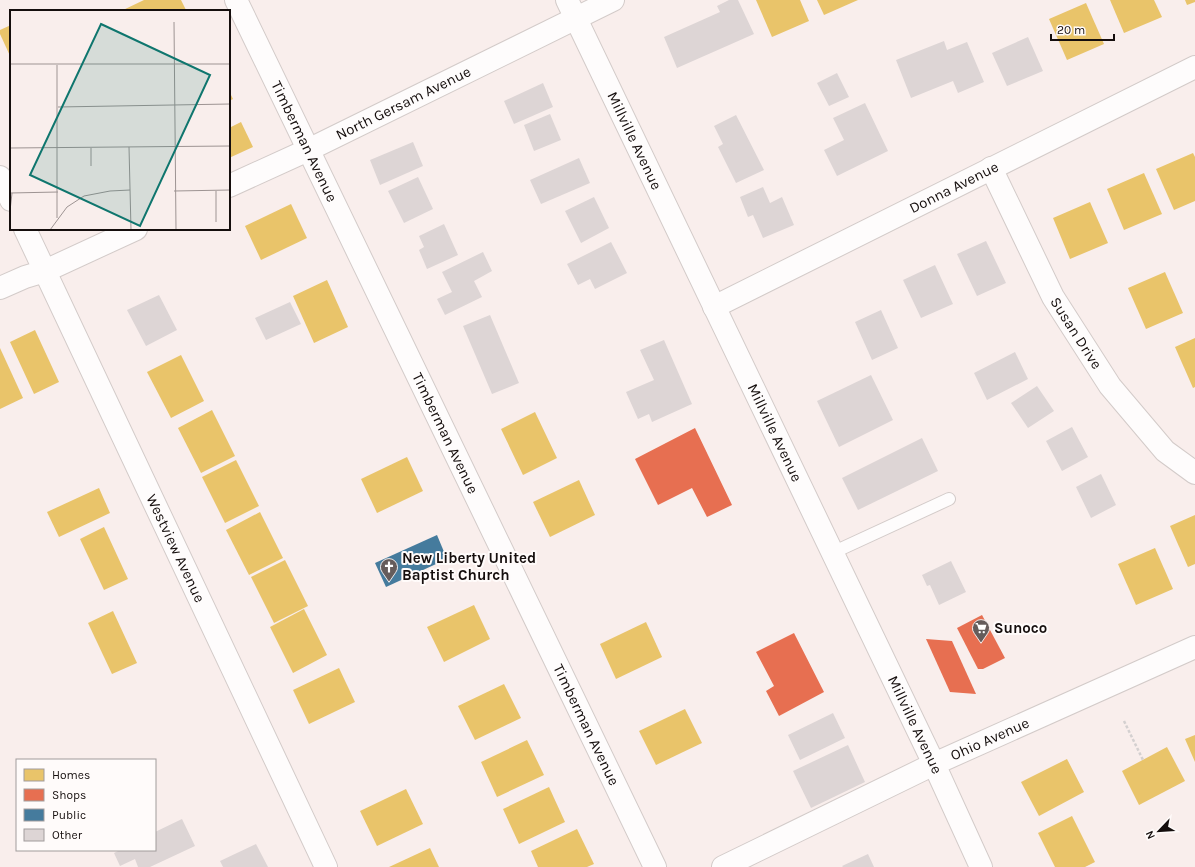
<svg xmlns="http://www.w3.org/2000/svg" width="1195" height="867" viewBox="0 0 1195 867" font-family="Karla,sans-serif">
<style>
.homes{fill:#e9c46a}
.shops{fill:#e76f51}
.public{fill:#457b9d}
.building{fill:#ddd5d5}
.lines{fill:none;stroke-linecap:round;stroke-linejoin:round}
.lane-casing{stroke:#d3cbc9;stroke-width:14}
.street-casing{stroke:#d3cbc9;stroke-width:24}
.secondary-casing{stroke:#d3cbc9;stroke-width:24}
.path{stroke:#d4d0d0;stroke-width:2.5;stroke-dasharray:3 2;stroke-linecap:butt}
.lane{stroke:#fefcfc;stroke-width:12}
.street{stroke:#fefcfc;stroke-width:22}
.secondary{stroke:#fefcfc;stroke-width:22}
.labels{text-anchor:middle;stroke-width:4;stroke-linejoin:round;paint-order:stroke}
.street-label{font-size:15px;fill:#150e0d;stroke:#fffbfa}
.poi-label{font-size:15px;font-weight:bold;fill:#150e0d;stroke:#fffbfa;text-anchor:start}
.inset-road{fill:none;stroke:#9e9493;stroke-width:1}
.view{fill:#0f766e;fill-opacity:0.15;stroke:#0f766e;stroke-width:2}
.inset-edge{fill:none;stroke:#150e0d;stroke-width:2}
</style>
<rect width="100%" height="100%" fill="#f9eeec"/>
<g class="homes">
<path d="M144 0H181L186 10 121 11Z"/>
<path d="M756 0H800L809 21 772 37Z"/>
<path d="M817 0H858L824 15Z"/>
<path d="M1110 0H1154L1162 17 1124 33Z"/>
<path d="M1185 0H1195V2L1187 5Z"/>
<path d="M1086 3 1104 44 1067 60 1049 19Z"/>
<path d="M11 25V58L0 34V30Z"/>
<path d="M229 91 233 99 229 101Z"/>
<path d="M241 122 253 147 229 158V128Z"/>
<path d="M1193 153 1195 157V201L1174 210 1156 169Z"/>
<path d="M1144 173 1162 214 1124 230 1107 189Z"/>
<path d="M1090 202 1108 243 1070 259 1053 218Z"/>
<path d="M291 204 307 238 261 260 245 226Z"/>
<path d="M1165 272 1183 313 1146 329 1128 288Z"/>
<path d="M327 280 348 327 314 343 293 296Z"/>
<path d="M35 330 59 382 34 394 10 342Z"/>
<path d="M1195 338V387L1193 388 1175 347Z"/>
<path d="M0 348 23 398 0 409Z"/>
<path d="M181 355 204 401 171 418 147 372Z"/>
<path d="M212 410 235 456 201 473 178 428Z"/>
<path d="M535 412 557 458 523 475 501 429Z"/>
<path d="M407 457 423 491 377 513 361 479Z"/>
<path d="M236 460 259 506 225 523 202 477Z"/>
<path d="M579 480 595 515 550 537 533 502Z"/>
<path d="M99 488 110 513 59 537 47 512Z"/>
<path d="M260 512 283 558 249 575 226 530Z"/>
<path d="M1195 515V564L1188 567 1170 526Z"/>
<path d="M104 527 128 579 104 590 80 539Z"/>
<path d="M1155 548 1173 589 1136 605 1118 564Z"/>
<path d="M285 560 308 606 274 623 251 577Z"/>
<path d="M474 605 490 639 444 662 427 627Z"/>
<path d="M304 609 327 655 293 673 270 627Z"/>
<path d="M113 611 137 663 112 674 88 623Z"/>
<path d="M646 622 662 657 616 679 600 644Z"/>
<path d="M339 668 355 702 309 724 293 690Z"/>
<path d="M504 684 521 718 475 740 458 706Z"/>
<path d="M685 709 702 743 656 765 639 731Z"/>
<path d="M1195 735V762L1185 739Z"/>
<path d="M527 740 544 775 497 797 481 762Z"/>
<path d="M1167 747 1185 781 1139 805 1122 771Z"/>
<path d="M1067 759 1084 792 1039 816 1021 782Z"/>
<path d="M549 787 565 822 519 844 503 809Z"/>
<path d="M406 789 423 824 377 846 360 811Z"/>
<path d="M1072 816 1095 862 1085 867H1055L1038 833Z"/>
<path d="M577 829 594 864 587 867H538L531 851Z"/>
<path d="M430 848 439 867H389Z"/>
</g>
<g class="shops">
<path d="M695 428 732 505 707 517 692 488 658 505 635 459Z"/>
<path d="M982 615 1005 658 983 669H978L957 628Z"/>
<path d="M794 633 824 692 779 716 766 691 774 686 756 652Z"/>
<path d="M926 639 952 641 976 694 950 692Z"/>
</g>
<path class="public" d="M437 535 447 559 386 587 375 563Z"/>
<g class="building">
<path d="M729 0H738L754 34 677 68 664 37 720 12 717 6Z"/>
<path d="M1028 37 1043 71 1007 86 992 53Z"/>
<path d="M944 41 947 50 967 42 984 82 958 93 953 81 911 98 896 60Z"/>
<path d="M837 73 849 97 829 106 817 83Z"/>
<path d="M543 83 553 107 514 124 504 101Z"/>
<path d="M865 103 888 151 837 176 824 150 844 140 833 118Z"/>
<path d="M550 114 561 140 534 151 524 125Z"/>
<path d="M736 115 764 170 736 183 718 147 723 144 714 126Z"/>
<path d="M413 142 423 166 380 185 370 160Z"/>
<path d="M579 158 590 183 541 204 530 180Z"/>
<path d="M418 177 433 209 404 223 388 191Z"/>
<path d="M763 187 770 203 782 197 794 225 763 238 753 215 748 217 740 197Z"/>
<path d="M594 197 609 228 581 243 565 211Z"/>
<path d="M444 224 458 255 427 269 419 250 424 247 419 236Z"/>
<path d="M986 241 1006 283 977 296 957 254Z"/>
<path d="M611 242 627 273 595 289 590 279 578 285 567 264Z"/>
<path d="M483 252 492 271 474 281 482 297 445 315 437 299 452 292 442 272Z"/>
<path d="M935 265 953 304 921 318 903 280Z"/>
<path d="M159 295 177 330 146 346 127 310Z"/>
<path d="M290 302 301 324 266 340 255 318Z"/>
<path d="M881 310 898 348 872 360 855 322Z"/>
<path d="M490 315 519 383 492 394 463 326Z"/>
<path d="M664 340 692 404 652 422 649 414 638 419 626 392 654 380 640 350Z"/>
<path d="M1015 352 1028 379 987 400 974 373Z"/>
<path d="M871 375 893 420 839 447 817 401Z"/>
<path d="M1037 386 1054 411 1028 428 1011 403Z"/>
<path d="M1072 427 1088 457 1062 471 1046 441Z"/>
<path d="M922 438 938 471 858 510 842 478Z"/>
<path d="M1101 474 1116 505 1091 518 1076 487Z"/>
<path d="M951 561 966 592 939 605 930 585 927 586 922 575Z"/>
<path d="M833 713 845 738 800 760 788 735Z"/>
<path d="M848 745 865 782 811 808 793 771Z"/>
<path d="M182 819 195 846 150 867H138L135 859 120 866 114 853 120 850H155V832Z"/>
<path d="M256 844 268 867H223L220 861Z"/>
<path d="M868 854 874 867H843L842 866Z"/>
</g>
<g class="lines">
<g class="lane-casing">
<path id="lane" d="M832 553 949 499"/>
</g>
<g class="street-casing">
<g id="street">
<path id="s1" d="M236 0 655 867"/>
<path id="s2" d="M991 168 1053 297 1110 386 1165 451 1195 473"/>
<path d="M0 177 11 200"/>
<path id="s3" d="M229 186 308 150 613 0"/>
<path id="s4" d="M25 229 326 867"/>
<path d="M0 288 25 277 45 271 136 229"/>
<path id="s5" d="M714 307 1195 67"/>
<path id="s6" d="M723 867 934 764 1195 647"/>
</g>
</g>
<g class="secondary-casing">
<g id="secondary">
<path id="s7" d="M567 0 934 764 981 867"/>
</g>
</g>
<path class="path" d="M1124 721 1143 760"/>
<use href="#lane" class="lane"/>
<use href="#street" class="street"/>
<use href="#secondary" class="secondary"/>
</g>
<defs>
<g id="church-pin" transform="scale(0.9)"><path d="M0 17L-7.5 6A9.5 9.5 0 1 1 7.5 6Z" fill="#655c5b" stroke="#fffbfa"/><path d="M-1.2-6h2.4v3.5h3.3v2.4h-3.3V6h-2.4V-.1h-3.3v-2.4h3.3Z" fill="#fff"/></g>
<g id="supermarket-pin" transform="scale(0.9)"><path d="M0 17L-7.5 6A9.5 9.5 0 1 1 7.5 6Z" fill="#655c5b" stroke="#fffbfa"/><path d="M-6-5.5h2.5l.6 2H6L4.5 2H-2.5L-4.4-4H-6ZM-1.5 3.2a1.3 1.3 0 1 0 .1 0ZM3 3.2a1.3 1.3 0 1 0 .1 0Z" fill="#fff"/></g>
</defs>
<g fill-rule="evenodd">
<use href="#church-pin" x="389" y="567"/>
<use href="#supermarket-pin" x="981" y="628"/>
</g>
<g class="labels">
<g class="street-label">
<text dy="5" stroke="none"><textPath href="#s3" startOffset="193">North Gersam Avenue</textPath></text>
<text dy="5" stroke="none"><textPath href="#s7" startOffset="156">Millville Avenue</textPath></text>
<text dy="5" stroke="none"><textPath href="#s1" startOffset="157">Timberman Avenue</textPath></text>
<text dy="5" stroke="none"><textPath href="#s5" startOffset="268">Donna Avenue</textPath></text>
<text dy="5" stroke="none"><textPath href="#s2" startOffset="186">Susan Drive</textPath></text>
<text dy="5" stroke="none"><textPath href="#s7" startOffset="480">Millville Avenue</textPath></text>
<text dy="5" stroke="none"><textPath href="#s1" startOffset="481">Timberman Avenue</textPath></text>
<text dy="5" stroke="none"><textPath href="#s4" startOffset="353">Westview Avenue</textPath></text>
<text dy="5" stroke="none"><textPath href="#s1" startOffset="805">Timberman Avenue</textPath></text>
<text dy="5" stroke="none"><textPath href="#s7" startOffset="804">Millville Avenue</textPath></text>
<text dy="5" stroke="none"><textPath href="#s6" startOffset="296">Ohio Avenue</textPath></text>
</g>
<g class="poi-label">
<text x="402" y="563">New Liberty United<tspan x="402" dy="17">Baptist Church</tspan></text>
<text x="994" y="633">Sunoco</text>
</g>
</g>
<g transform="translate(10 10)">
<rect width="220" height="220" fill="#f9eeec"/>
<path class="inset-road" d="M164 12 166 220M0 54H220M47 55V208M48 97 220 94M119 137 121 220M0 138 220 136M81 156V138M164 181 220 180M206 181V212M0 183 48 182M0 201 2 183M40 220 57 197 74 186 100 181 120 180"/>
<path class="view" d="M91 14 200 65 130 216 20 165Z"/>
<rect width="220" height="220" class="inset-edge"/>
</g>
<rect x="16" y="759" width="140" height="92" fill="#fffbfa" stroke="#a19c9b"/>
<rect x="24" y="769" width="20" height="12" fill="#e9c46a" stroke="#a19c9b"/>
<text x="52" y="779" font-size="12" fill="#150e0d">Homes</text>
<rect x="24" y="789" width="20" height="12" fill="#e76f51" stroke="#a19c9b"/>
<text x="52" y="799" font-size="12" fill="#150e0d">Shops</text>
<rect x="24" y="809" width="20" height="12" fill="#457b9d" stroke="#a19c9b"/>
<text x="52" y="819" font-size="12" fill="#150e0d">Public</text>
<rect x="24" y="829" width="20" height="12" fill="#ddd5d5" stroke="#a19c9b"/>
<text x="52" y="839" font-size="12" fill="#150e0d">Other</text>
<g transform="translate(1159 831) rotate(245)" stroke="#fffbfa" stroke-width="3" paint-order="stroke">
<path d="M0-3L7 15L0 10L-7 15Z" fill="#150e0d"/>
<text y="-6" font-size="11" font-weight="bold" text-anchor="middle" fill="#150e0d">N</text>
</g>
<path d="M1051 34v6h63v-6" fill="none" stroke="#150e0d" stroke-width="2"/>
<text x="1057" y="34" font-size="12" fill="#150e0d" stroke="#fffbfa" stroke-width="3" paint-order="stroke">20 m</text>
</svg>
